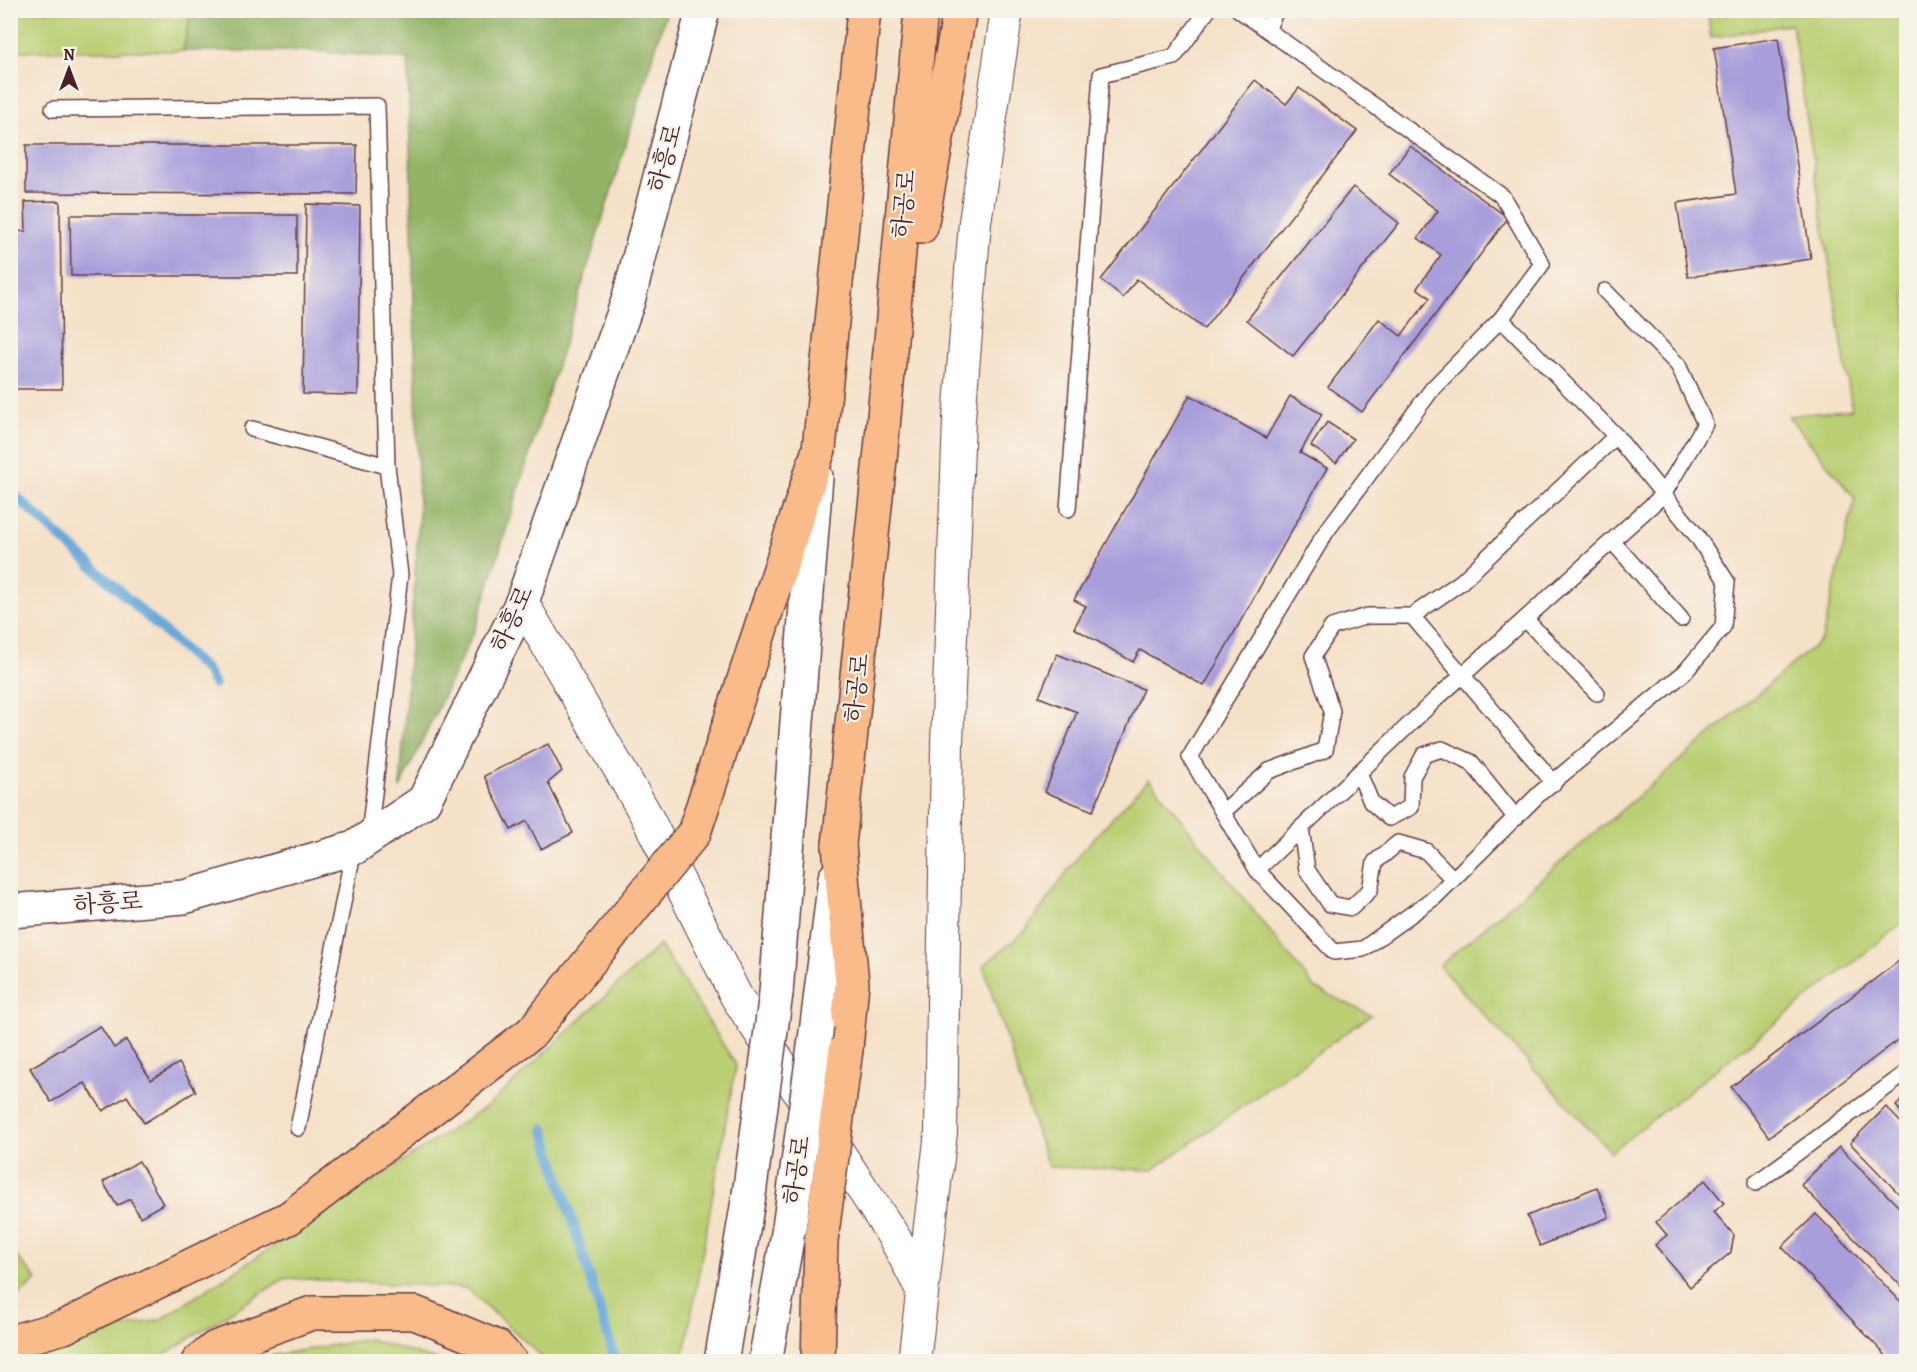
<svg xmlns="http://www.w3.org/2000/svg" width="1917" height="1372" viewBox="0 0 1917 1372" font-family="Alegreya,'Noto Serif KR',serif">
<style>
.green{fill:#bacf73;stroke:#82774f;stroke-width:1.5}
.forest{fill:#93b265;stroke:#6e6848;stroke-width:1.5}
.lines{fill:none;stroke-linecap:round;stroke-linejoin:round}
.stream{stroke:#66a8da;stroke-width:10}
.building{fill:#a79edb}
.service-casing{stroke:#643c43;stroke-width:18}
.minor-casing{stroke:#643c43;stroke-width:34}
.tertiary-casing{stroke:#643c43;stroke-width:36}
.primary-casing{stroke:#643c43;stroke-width:36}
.trunk-casing{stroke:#643c43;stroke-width:36}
.service{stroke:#fff;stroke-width:15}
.minor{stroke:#fff;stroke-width:32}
.tertiary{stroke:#fff;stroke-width:33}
.primary{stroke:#fabb8b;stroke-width:33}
.trunk{stroke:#fabb8b;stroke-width:33}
.tertiary-bridge-casing{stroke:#643c43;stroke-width:36;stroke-linecap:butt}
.trunk-bridge-casing{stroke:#643c43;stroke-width:36;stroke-linecap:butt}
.tertiary-bridge{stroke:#fff;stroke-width:33}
.trunk-bridge{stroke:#fabb8b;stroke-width:33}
.labels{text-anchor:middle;stroke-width:4.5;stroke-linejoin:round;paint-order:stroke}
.street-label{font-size:24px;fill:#4a1f2b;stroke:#f7f3e8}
</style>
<rect width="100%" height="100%" fill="#f7f3e8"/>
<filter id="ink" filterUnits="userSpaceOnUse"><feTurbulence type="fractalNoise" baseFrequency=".0167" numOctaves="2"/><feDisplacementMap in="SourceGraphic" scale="12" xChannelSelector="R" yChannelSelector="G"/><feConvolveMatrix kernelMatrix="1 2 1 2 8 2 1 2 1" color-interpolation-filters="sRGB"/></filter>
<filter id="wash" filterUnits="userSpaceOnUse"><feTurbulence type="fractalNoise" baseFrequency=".008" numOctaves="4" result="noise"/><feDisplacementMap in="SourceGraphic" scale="24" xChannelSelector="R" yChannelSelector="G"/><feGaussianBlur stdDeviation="1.35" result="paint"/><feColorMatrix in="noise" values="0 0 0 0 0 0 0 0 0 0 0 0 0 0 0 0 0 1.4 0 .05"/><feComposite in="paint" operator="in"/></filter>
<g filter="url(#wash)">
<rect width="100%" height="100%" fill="#f5e1c8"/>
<g class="green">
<path d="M10 11H191L183 51H11Z"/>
<path d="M1707 11H1906V637L1901 656 1906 664V918L1897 928 1611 1152 1439 966 1822 639 1855 498 1788 416 1852 409 1792 24 1711 38Z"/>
<path d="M1149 779 1315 988 1371 1015 1153 1170 1048 1167 983 966 1025 931 1081 852Z"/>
<path d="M660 945 736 1065 683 1361H547L466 1288 285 1278 154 1361H11L10 1352 162 1319 489 1105Z"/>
<path d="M10 1249 37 1280 11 1302H10Z"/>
<path d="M369 1339 440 1361H240Z"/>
</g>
<path class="forest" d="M191 11H667L475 630 400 788 419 516 408 59 311 51H183Z"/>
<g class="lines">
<g class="stream">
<path d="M10 491 206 670 214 684"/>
<path d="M544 1129 616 1362"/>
</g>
</g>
<g id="blocks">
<g class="building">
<path d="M1778 38 1811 259 1688 277 1677 203 1736 194 1714 48Z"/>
<path d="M1255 80 1286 104 1299 88 1357 131 1204 329 1137 279 1123 298 1101 280Z"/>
<rect x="10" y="130" width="6" height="84"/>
<path d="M26 145H357L356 194 26 193Z"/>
<path d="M1410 146 1508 218 1362 412 1328 387 1379 319 1401 336 1430 298 1417 288 1441 255 1418 238 1438 211 1389 174Z"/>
<path d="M1353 187 1399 223 1293 356 1247 320Z"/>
<path d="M60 201 62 389H13L12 232 26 231 25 202Z"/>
<path d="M306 204 360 206 358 395 303 394Z"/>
<path d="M70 215H297V276H71Z"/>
<path d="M1190 395 1266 438 1290 396 1322 414 1300 453 1327 468 1204 686 1140 650 1133 662 1074 628 1086 606 1074 600Z"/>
<path d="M1327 422 1353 439 1336 463 1311 446Z"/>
<path d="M1057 654 1143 689 1093 811 1045 792 1077 712 1039 697Z"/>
<path d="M548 744 562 771 548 783 573 833 541 849 527 821 511 830 484 776Z"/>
<path d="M1903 958 1906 962V1034L1769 1137 1731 1087Z"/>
<path d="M100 1026 114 1048 126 1040 151 1080 179 1063 196 1091 144 1123 127 1096 103 1111 85 1083 51 1102 30 1068Z"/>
<path d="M1906 1096V1117L1896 1106Z"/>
<path d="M1886 1107 1906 1128V1201L1850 1143Z"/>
<path d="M1839 1147 1906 1214V1291L1801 1185Z"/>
<path d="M139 1161 163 1204 140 1217 130 1199 117 1206 103 1182Z"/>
<path d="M1705 1180 1724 1203 1714 1212 1734 1235 1731 1252 1690 1287 1655 1245 1667 1235 1656 1222Z"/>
<path d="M1597 1187 1609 1217 1540 1246 1527 1216Z"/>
<path d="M1816 1214 1906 1307V1357L1902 1362H1892L1782 1247Z"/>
</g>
</g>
</g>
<g filter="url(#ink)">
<use href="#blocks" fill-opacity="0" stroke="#643c43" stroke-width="1.5"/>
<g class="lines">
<g class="service-casing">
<g id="service">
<path d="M1239 10 1502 196 1542 264 1501 319 1433 388 1326 532 1190 757 1257 870"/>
<path d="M1268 28 1276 10"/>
<path d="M53 109 377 106 387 466"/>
<path d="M1501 319 1616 436 1697 536 1727 582 1723 627 1685 672 1540 793 1435 897 1363 949 1334 952 1257 870 1436 699 1663 495 1705 424 1678 365 1605 291"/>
<path d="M252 429 387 466 400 575 369 835"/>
<path d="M1068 509 1101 75 1174 57 1208 10"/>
<path d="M1612 541 1681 619"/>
<path d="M1412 616 1554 783"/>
<path d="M1525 619 1597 693"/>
<path d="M1359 773 1371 802 1389 818 1411 807 1412 777 1424 755 1442 749 1471 762 1516 818"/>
<path d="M1223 812 1269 771 1325 750 1332 711 1313 656 1332 627 1367 616H1412L1461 582 1616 436"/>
<path d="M1301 828 1307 870 1330 904 1351 908 1370 890 1375 862 1398 843 1426 851 1453 879"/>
<path d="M298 1128 354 848"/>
<path d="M1756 1183 1906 1073"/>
</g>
</g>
<g class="minor-casing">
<g id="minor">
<path d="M522 602 645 813 736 996 894 1237 921 1288"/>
<path d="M914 1362 941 1132 947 744 959 419 975 222 1007 10"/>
</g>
</g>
<g class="tertiary-casing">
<g id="tertiary">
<path d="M10 911 184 897 354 848 424 801 522 602 628 301 703 10"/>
<path d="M776 993 816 477"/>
<path d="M817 1025 835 878"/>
<path d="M721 1362 749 1195"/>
<path d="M765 1362 789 1228"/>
</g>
</g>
<g class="primary-casing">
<g id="primary">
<path d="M921 227 960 10"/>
<path d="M819 449 864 10"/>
<path d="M839 845 881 450 921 10"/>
</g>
</g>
<g class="trunk-casing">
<g id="trunk">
<path d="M694 833 819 449"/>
<path d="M839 845 852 983 846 1049"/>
<path d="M10 1342 64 1327 289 1218 532 1032"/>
<path d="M198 1362 215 1348 312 1313H415L497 1347 511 1362"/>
<path d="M818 1362 821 1241"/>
</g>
</g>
<use href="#service" class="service"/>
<use href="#minor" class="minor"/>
<use href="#tertiary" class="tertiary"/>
<use href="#primary" class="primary"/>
<use href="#trunk" class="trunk"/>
<g class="tertiary-bridge-casing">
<g id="tertiary-bridge">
<path d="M749 1195 776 993"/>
<path d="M789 1228 817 1025"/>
</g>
</g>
<g class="trunk-bridge-casing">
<g id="trunk-bridge">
<path d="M532 1032 694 833"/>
<path d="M821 1241 846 1049"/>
</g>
</g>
<use href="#tertiary-bridge" class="tertiary-bridge"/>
<use href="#trunk-bridge" class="trunk-bridge"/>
</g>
</g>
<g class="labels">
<g class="street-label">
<text transform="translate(665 158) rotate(-75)" y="8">하흥로</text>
<text transform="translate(904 204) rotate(-85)" y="8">하공로</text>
<text transform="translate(512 619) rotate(-66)" y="8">하흥로</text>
<text transform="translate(857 688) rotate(-84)" y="8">하공로</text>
<text transform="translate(108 903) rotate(-4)" y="8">하흥로</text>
<text transform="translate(797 1170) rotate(-82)" y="8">하공로</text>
</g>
</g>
<rect width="1917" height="1372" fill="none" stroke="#f7f3e8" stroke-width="36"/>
<g transform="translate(69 69)" stroke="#f7f3e8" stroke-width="4.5" paint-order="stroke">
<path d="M0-4.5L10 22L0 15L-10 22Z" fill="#4a1f2b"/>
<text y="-9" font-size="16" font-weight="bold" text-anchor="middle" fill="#4a1f2b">N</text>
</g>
</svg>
